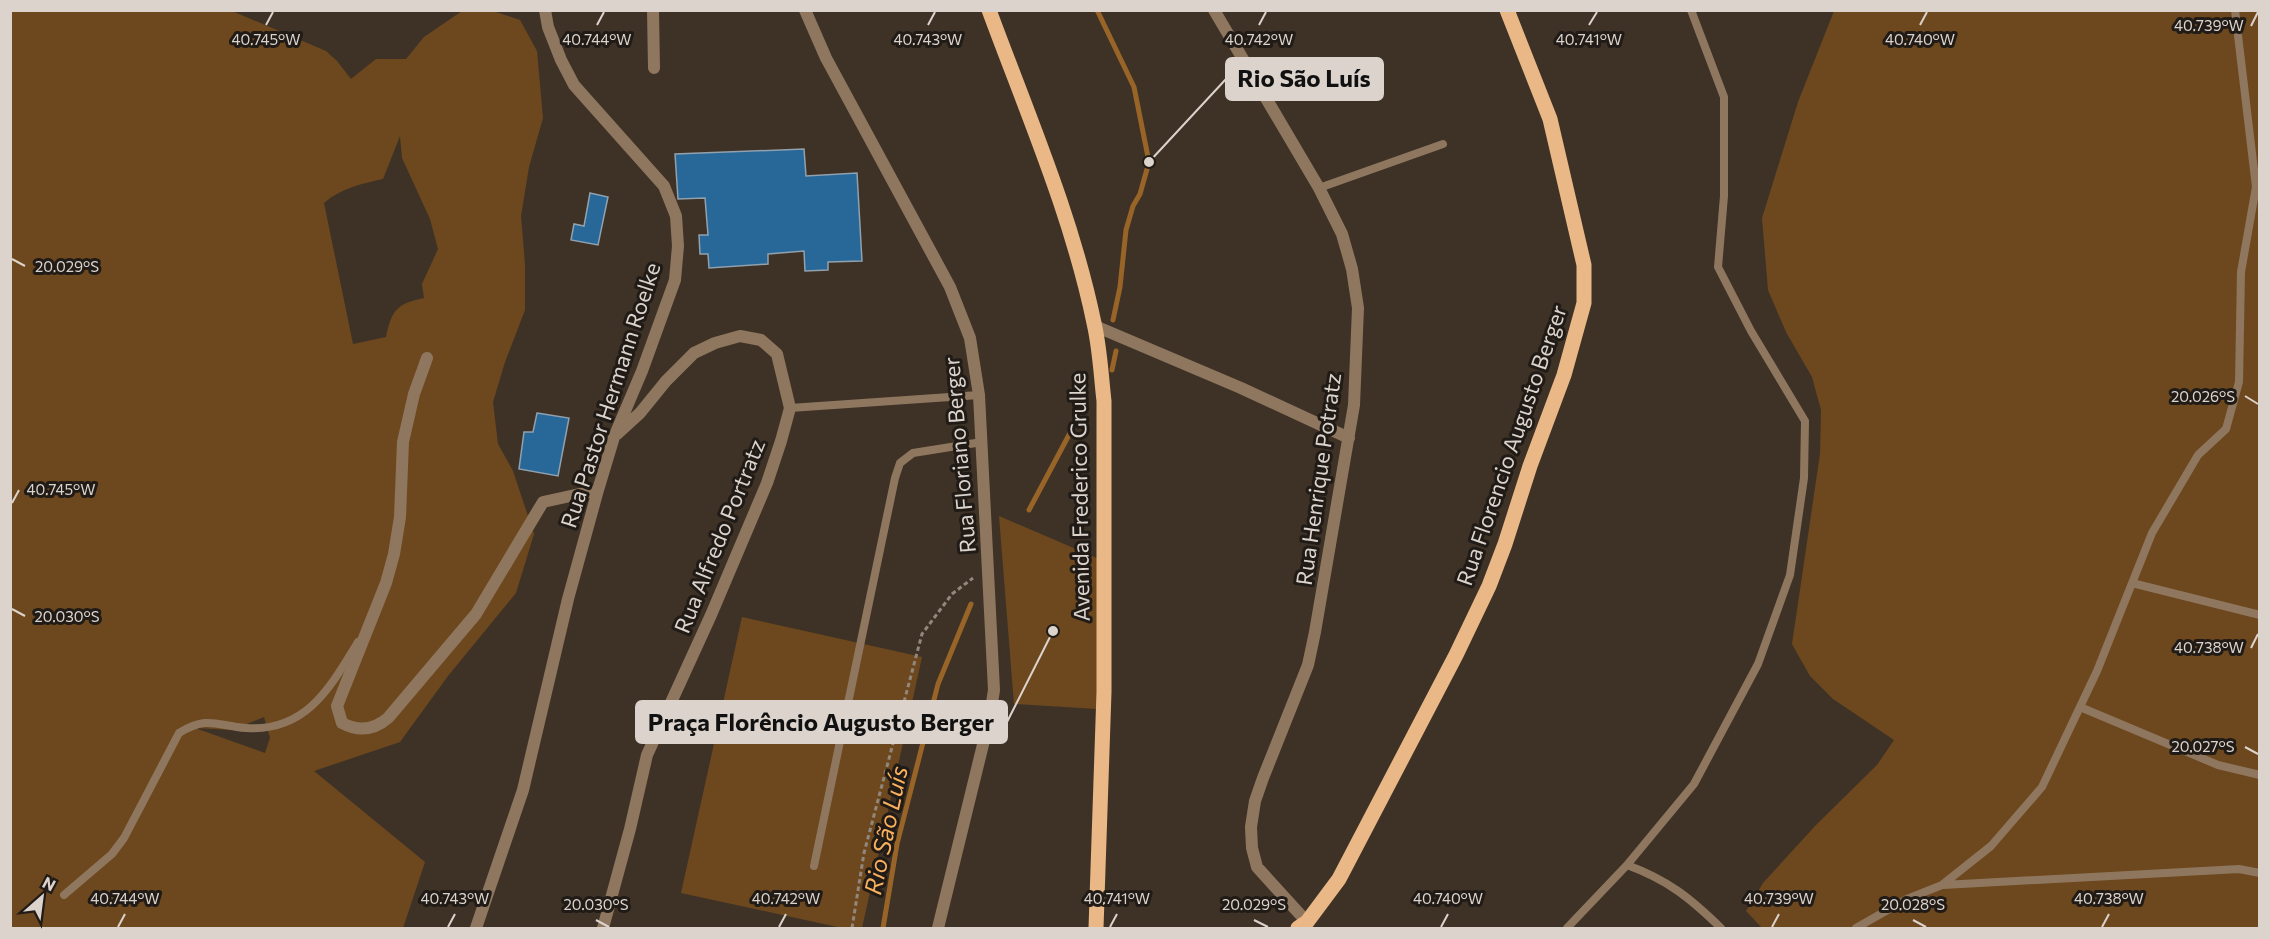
<svg xmlns="http://www.w3.org/2000/svg" width="2270" height="939" font-family="Commissioner,sans-serif">
  <style>
    .green { fill: #6d481e; fill-rule: evenodd }
    .lines { fill: none; stroke-linecap: round; stroke-linejoin: round }
    .stream { stroke: #996427; stroke-width: 5 }
    .building { fill: #276899; stroke: #91a1ae; stroke-width: 1.5 }
    .path { stroke: #91877d; stroke-width: 3; stroke-dasharray: 4.5 3; stroke-linecap: butt }
    .service { stroke: #8f775f; stroke-width: 8 }
    .minor { stroke: #8f775f; stroke-width: 12 }
    .primary { stroke: #e9b886; stroke-width: 15 }
    .ticks { fill: none; stroke: #dbd3cc; stroke-width: 2 }
    .labels { text-anchor: middle; dominant-baseline: central; stroke-width: 6; stroke-linejoin: round; paint-order: stroke }
    .street-label { font-size: 22px; fill: #dbd3cc; stroke: #201b16 }
    .water-label { font-size: 24px; font-style: italic; fill: #fab05d; stroke: #201b16 }
    .ticks-label { font-size: 15px; text-anchor: middle; fill: #dbd3cc; stroke: #201b16; stroke-width: 6; stroke-linejoin: round; paint-order: stroke }
    .leader { fill: none; stroke: #dbd3cc; stroke-width: 2 }
    .callout-dot { fill: #dbd3cc; stroke: #201b16; stroke-width: 2 }
    .callout { fill: #dbd3cc; stroke: #dbd3cc; stroke-width: 2 }
    .callout-label { font-size: 24px; text-anchor: middle; font-weight: bold; fill: #111 }
  </style>
  <rect width="100%" height="100%" fill="#3e3226"/>
  <path class="green" d="M 10,11 L 232,11 L 326,51 L 337,61 L 351,79 L 376,59 L 406,59 L 424,37 L 462,11 L 493,11 L 520,20 L 537,51 L 543,118 L 529,167 L 521,216 L 525,265 L 525,310 L 505,362 L 493,402 L 498,444 L 513,471 L 534,534 L 516,593 L 448,676 L 400,742 L 314,771 L 425,862 L 403,928 L 11,928 ZM 400,136 L 402,158 L 430,219 L 438,249 L 422,284 L 424,298 C 396,304 392,310 386,337 L 353,344 L 324,203 C 341,188 361,184 383,179 ZM 264,717 L 270,738 L 265,753 L 195,728 L 232,730 Z
    M 1834,11 L 2259,11 L 2259,928 L 1762,928 L 1746,911 L 1763,883 L 1816,825 L 1877,765 L 1894,740 L 1833,699 L 1810,676 L 1792,644 L 1820,454 L 1821,410 L 1812,377 L 1786,332 L 1768,290 L 1762,218 L 1798,102 Z
    M 999,516 L 1099,559 L 1097,709 L 1014,704 Z
    M 742,617 L 922,657 L 862,928 L 842,928 L 681,893 Z"/>
  <g class="lines">
    <path class="stream" d="M 1097,10 L 1134,87 L 1149,162 L 1140,194 L 1133,206 L 1126,230 L 1120,287 L 1113,320
      M 1112,370 L 1116,351
      M 1029,510 L 1070,433
      M 883,928 L 897,844 L 938,684 L 971,604"/>
  </g>
  <path class="building" d="M 804,149 L 806,176 L 857,173 L 862,261 L 828,262 L 828,270 L 805,271 L 804,251 L 768,254 L 768,264 L 709,268 L 708,254 L 700,254 L 699,235 L 708,235 L 705,198 L 678,199 L 675,154 Z
    M 590,193 L 608,197 L 598,245 L 571,240 L 574,224 L 584,226 Z
    M 537,413 L 569,418 L 558,476 L 519,469 L 524,432 L 533,432 Z"/>
  <g class="lines">
    <path class="path" d="M 852,928 L 864,853 L 922,634 L 952,594 L 973,578"/>
    <path class="service" d="M 1319,188 L 1443,144
      M 790,408 L 979,395
      M 2132,583 L 2260,615
      M 2080,707 L 2218,765 L 2260,775
      M 1627,865 L 1694,784 L 1758,664 L 1790,575 L 1804,478 L 1805,421 L 1751,331 L 1718,267 L 1724,196 L 1724,97 L 1691,10
      M 814,866 L 895,478 L 900,463 L 913,453 L 982,442
      M 1943,885 L 2239,869 L 2260,873
      M 64,895 L 112,854 L 124,838 L 179,733 C 208,715 217,726 246,728 C 307,732 331,686 358,642
      M 1567,928 L 1627,865 C 1668,880 1690,898 1721,928
      M 1856,928 L 1907,899 L 1942,885 L 1991,846 L 2042,787 L 2097,671 L 2152,533 L 2198,455 L 2226,429 L 2239,382 L 2241,272 L 2256,187 L 2235,10"/>
    <path class="minor" d="M 653,10 L 654,68
      M 805,10 L 826,58 L 950,287 L 970,338 L 979,395 L 994,690 L 990,716 L 938,928
      M 1214,10 L 1319,188 L 1342,234 L 1352,269 L 1358,308 L 1354,405 L 1315,632 L 1308,665 L 1263,778 L 1255,801 L 1251,827 L 1252,848 L 1257,867 L 1307,922
      M 1095,326 L 1241,388 L 1349,438
      M 427,358 L 414,394 L 403,442 L 400,517 L 394,554 L 386,583 L 337,706 L 342,723 C 359,732 374,730 388,718 L 476,614 L 543,502 L 598,490
      M 476,928 L 523,790 L 568,599 L 598,490 L 614,437 L 642,371 L 675,280 L 678,246 L 676,216 L 664,186 L 574,85 L 561,60 L 548,27 L 545,10
      M 603,928 L 630,829 L 647,755 L 711,615 L 767,483 L 781,441 L 790,408 L 777,354 L 761,340 L 740,336 L 715,343 L 694,353 L 666,381 L 640,413 L 617,434"/>
    <path class="primary" d="M 989,10 C 1027,113 1072,216 1094,323 C 1100,349 1101,375 1104,401 L 1104,692 L 1096,928
      M 1298,928 L 1307,922 L 1339,879 L 1456,655 L 1489,586 L 1505,544 L 1530,466 L 1564,375 L 1584,303 L 1584,265 L 1550,119 L 1507,10"/>
  </g>
  <path class="ticks" d="M 266,25 L 273,12M 597,25 L 604,12M 928,25 L 935,12M 1259,25 L 1266,12M 1589,25 L 1597,12M 1920,25 L 1927,12M 2251,26 L 2258,12M 12,259 L 25,266M 2245,396 L 2258,404M 12,503 L 19,490M 12,609 L 25,616M 2251,648 L 2258,634M 2245,747 L 2258,754M 596,920 L 609,927M 1254,920 L 1268,927M 1913,920 L 1926,927M 118,927 L 125,914M 448,927 L 455,914M 779,927 L 786,914M 1110,927 L 1117,914M 1441,927 L 1448,914M 1772,927 L 1779,914M 2102,927 L 2109,914"/>
  <g class="labels">
    <g class="street-label">
      <text transform="translate(610 395) rotate(-72)">Rua Pastor Hermann Roelke</text>
      <text transform="translate(1511 445) rotate(-71)">Rua Florencio Augusto Berger</text>
      <text transform="translate(959 455) rotate(-95)">Rua Floriano Berger</text>
      <text transform="translate(1318 479) rotate(-82)">Rua Henrique Potratz</text>
      <text transform="translate(1079 497) rotate(-91)">Avenida Frederico Grulke</text>
      <text transform="translate(719 536) rotate(-68)">Rua Alfredo Portratz</text>
    </g>
    <g class="water-label">
      <text transform="translate(885 830) rotate(-78)">Rio São Luís</text>
    </g>
  </g>
  <g class="ticks-label">
    <text x="2209" y="31">40.739°W</text>
    <text x="266" y="45">40.745°W</text>
    <text x="597" y="45">40.744°W</text>
    <text x="928" y="45">40.743°W</text>
    <text x="1259" y="45">40.742°W</text>
    <text x="1589" y="45">40.741°W</text>
    <text x="1920" y="45">40.740°W</text>
    <text x="67" y="272">20.029°S</text>
    <text x="2203" y="402">20.026°S</text>
    <text x="61" y="495">40.745°W</text>
    <text x="67" y="622">20.030°S</text>
    <text x="2209" y="653">40.738°W</text>
    <text x="2203" y="752">20.027°S</text>
    <text x="125" y="904">40.744°W</text>
    <text x="455" y="904">40.743°W</text>
    <text x="786" y="904">40.742°W</text>
    <text x="1117" y="904">40.741°W</text>
    <text x="1448" y="904">40.740°W</text>
    <text x="1779" y="904">40.739°W</text>
    <text x="2109" y="904">40.738°W</text>
    <text x="596" y="910">20.030°S</text>
    <text x="1254" y="910">20.029°S</text>
    <text x="1913" y="910">20.028°S</text>
  </g>
  <path class="leader" d="M1149 162L1226 79M1053 631L1007 722"/>
  <g class="callout-dot">
    <circle cx="1149" cy="162" r="6"/>
    <circle cx="1053" cy="631" r="6"/>
  </g>
  <g class="callout">
    <rect x="1226" y="58" width="157" height="42" rx="6"/>
    <rect x="636" y="701" width="371" height="42" rx="6"/>
  </g>
  <g class="callout-label">
    <text x="1304" y="87">Rio São Luís</text>
    <text x="821" y="731">Praça Florêncio Augusto Berger</text>
  </g>
  <rect width="2270" height="939" fill="none" stroke="#dbd3cc" stroke-width="24"/>
  <g transform="translate(42 897) rotate(28)" stroke="#201b16" stroke-width="4.5" paint-order="stroke">
  <path d="M0-4.5L10 22L0 15L-10 22Z" fill="#dbd3cc"/>
  <text y="-9" font-size="16" font-weight="bold" text-anchor="middle" fill="#dbd3cc">N</text>
  </g>
</svg>
